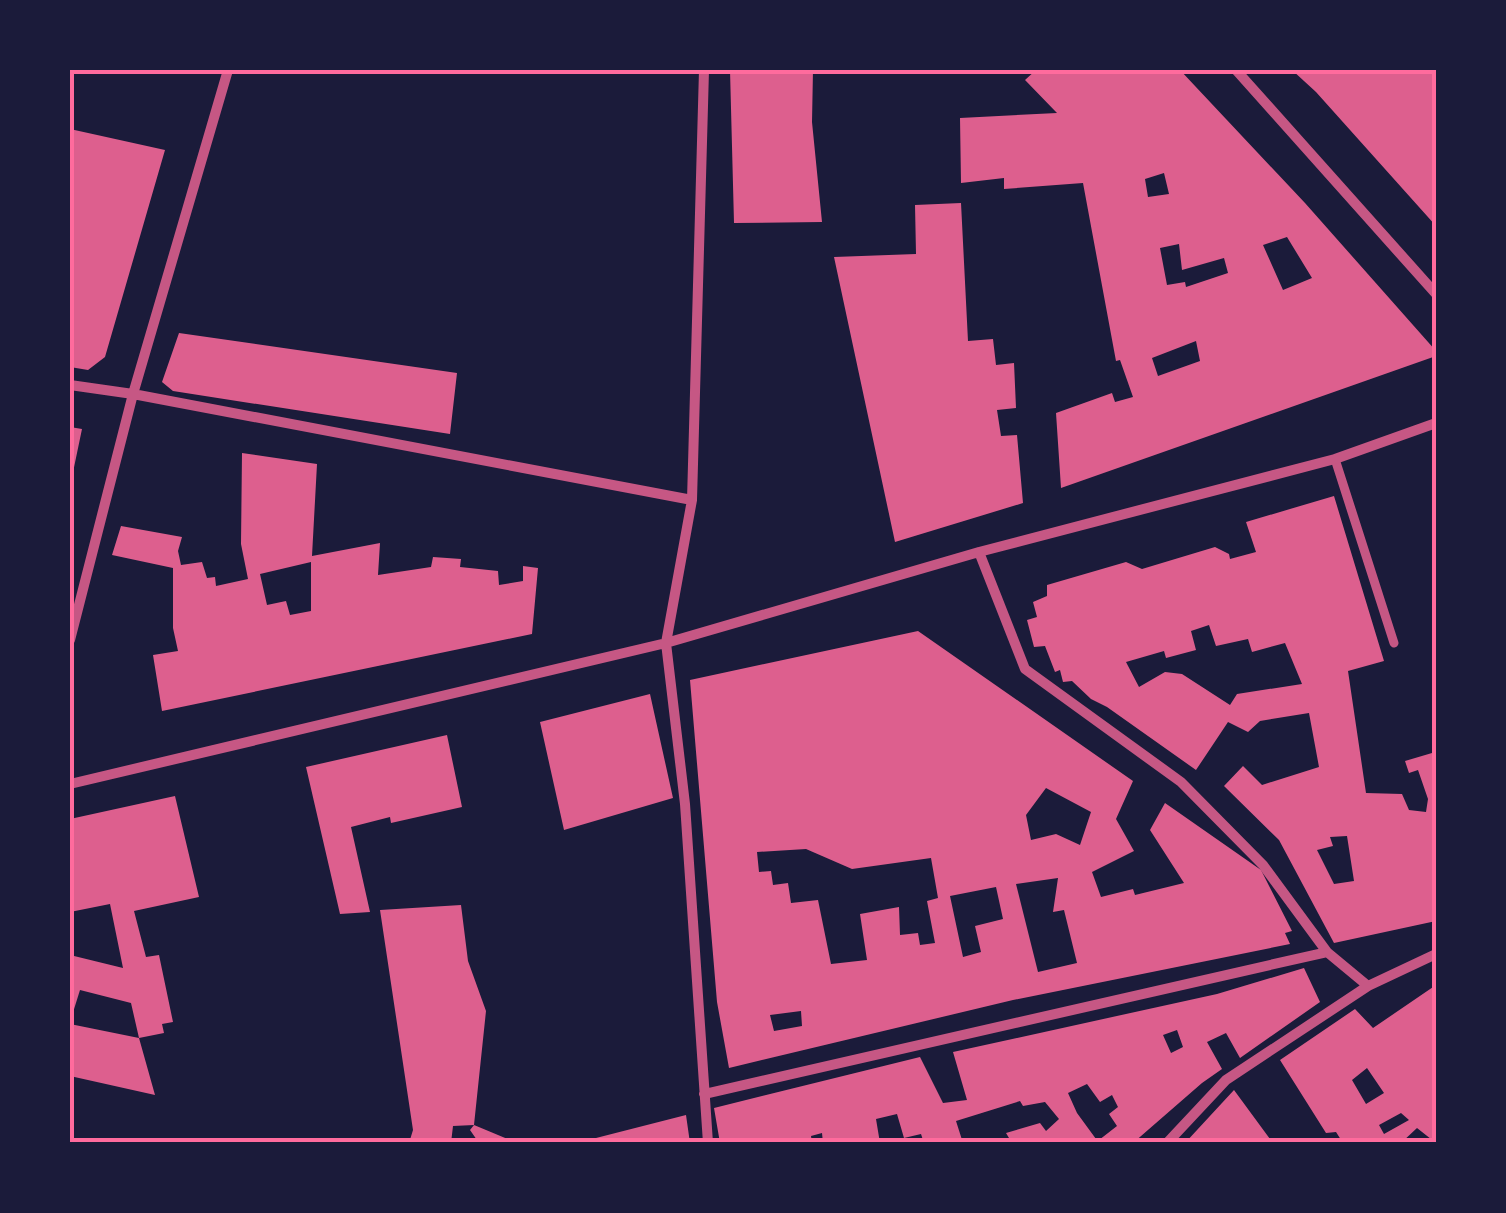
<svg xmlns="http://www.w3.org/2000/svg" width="1506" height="1213" font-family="'Noto Serif',serif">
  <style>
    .building { fill: #dd5f8e; fill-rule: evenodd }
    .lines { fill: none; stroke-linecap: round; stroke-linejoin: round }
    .pedestrian { stroke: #c65784; stroke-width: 9 }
    .minor { stroke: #c65784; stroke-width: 10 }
    .neatline { fill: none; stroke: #ff6b9d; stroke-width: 4 }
  </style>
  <rect width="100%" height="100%" fill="#1b1b3a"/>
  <path class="building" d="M 730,70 L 813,70 L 812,122 L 822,222 L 734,223 Z
    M 1036,70 L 1180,70 L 1305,203 L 1436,351 L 1436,356 L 1061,488 L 1056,413 L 1112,393 L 1115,402 L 1133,397 L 1120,360 L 1116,361 L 1083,183 L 1004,189 L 1004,178 L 961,183 L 960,118 L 1057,113 L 1025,80 ZM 1164,173 L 1169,194 L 1148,197 L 1145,179 ZM 1287,237 L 1312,278 L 1283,290 L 1263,245 ZM 1179,244 L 1182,270 L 1224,258 L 1228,273 L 1186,287 L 1185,282 L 1167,285 L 1160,248 ZM 1196,341 L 1200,361 L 1158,376 L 1152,358 Z
    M 1292,70 L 1436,70 L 1436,226 L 1316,92 Z
    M 70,129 L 165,150 L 105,357 L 88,370 L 70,367 Z
    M 961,203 L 968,341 L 993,339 L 996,365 L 1014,363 L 1016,408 L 997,410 L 1001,436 L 1017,435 L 1023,503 L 895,542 L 834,257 L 916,254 L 915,205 Z
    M 179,333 L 457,373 L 450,434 L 173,391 L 162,382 Z
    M 70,427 L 82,429 L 72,477 L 70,477 Z
    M 242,453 L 317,464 L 312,556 L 380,543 L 378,575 L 431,567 L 433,557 L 461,559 L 460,567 L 498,571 L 499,585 L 523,581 L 523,566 L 538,568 L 532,634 L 162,711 L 153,655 L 178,651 L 173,628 L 173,568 L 112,555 L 121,526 L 182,537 L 178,551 L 181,565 L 202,562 L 207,578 L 215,577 L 216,586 L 248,579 L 241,544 ZM 311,562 L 311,611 L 290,615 L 286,601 L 267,605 L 260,574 Z
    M 1334,496 L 1384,661 L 1348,671 L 1366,793 L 1402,794 L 1409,810 L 1426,812 L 1428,799 L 1418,770 L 1409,773 L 1405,761 L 1432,753 L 1436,762 L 1436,921 L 1334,943 L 1279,840 L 1224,786 L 1243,766 L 1262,785 L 1319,767 L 1309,713 L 1260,721 L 1248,732 L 1228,722 L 1196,770 L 1107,707 L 1091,699 L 1072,681 L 1063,682 L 1060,670 L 1055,672 L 1045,646 L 1034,647 L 1027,620 L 1037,617 L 1033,602 L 1047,596 L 1047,585 L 1126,562 L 1142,569 L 1215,547 L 1229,554 L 1230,559 L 1256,552 L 1246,522 ZM 1209,625 L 1216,646 L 1248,639 L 1252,652 L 1285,643 L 1302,684 L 1237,694 L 1230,705 L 1182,674 L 1165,672 L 1139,687 L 1126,662 L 1164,651 L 1166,658 L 1196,650 L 1191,631 ZM 1347,836 L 1354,881 L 1334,884 L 1317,850 L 1333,846 L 1330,837 Z
    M 918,631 L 1133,781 L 1116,819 L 1134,851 L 1092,872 L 1101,897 L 1133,889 L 1135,895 L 1184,883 L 1150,830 L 1165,803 L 1261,870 L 1292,931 L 1285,933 L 1290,944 L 1013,1000 L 729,1068 L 717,1002 L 690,680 ZM 1046,788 L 1091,812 L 1080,845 L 1056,834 L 1031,840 L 1026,815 ZM 806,849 L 852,869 L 931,858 L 938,898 L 927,901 L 935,943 L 920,945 L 918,933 L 900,935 L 899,907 L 860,914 L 867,960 L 831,964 L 818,900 L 791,903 L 788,883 L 773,885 L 771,871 L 759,872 L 757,852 ZM 1058,878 L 1053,912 L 1064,910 L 1077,963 L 1038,972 L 1016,884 ZM 996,887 L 1003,919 L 975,926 L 981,952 L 963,957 L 950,896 ZM 801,1011 L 802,1026 L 774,1031 L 770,1015 Z
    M 650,694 L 673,798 L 564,830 L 540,722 Z
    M 447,735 L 462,807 L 391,823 L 390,817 L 351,827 L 370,912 L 340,914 L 306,767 Z
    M 175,796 L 199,897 L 134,911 L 146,957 L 159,955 L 173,1022 L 162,1024 L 164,1033 L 139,1038 L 155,1095 L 70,1076 L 70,1024 L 139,1038 L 131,1003 L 80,990 L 70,1022 L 70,955 L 123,968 L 110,904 L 70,912 L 70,819 Z
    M 461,905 L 468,961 L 486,1011 L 474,1125 L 453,1126 L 451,1143 L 409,1143 L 413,1130 L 380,910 Z
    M 1304,968 L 1320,1002 L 1240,1058 L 1226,1033 L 1207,1042 L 1222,1069 L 1202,1083 L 1133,1143 L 1012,1143 L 1006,1133 L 1040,1123 L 1046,1131 L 1059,1119 L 1045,1102 L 1023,1106 L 1020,1101 L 956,1121 L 963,1143 L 924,1143 L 921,1134 L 904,1138 L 897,1114 L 876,1119 L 880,1143 L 823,1143 L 822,1133 L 811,1136 L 812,1143 L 720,1143 L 714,1108 L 920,1057 L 943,1103 L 967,1100 L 953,1052 L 1217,994 ZM 1177,1030 L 1183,1047 L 1171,1053 L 1163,1035 ZM 1087,1084 L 1100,1102 L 1112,1095 L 1118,1107 L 1109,1114 L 1117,1126 L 1099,1140 L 1096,1139 L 1077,1113 L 1068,1093 Z
    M 1436,985 L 1436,1143 L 1417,1128 L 1401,1143 L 1343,1143 L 1336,1132 L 1326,1133 L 1280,1060 L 1355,1009 L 1373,1028 ZM 1367,1068 L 1384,1093 L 1366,1104 L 1352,1080 ZM 1401,1113 L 1409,1120 L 1384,1134 L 1379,1125 Z
    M 1234,1090 L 1273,1143 L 1185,1143 Z
    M 686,1115 L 690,1143 L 565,1143 L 581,1138 L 596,1138 Z
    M 474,1125 L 517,1143 L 479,1143 L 470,1130 Z"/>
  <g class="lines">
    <path class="pedestrian" d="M 1335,459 L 1394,643"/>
    <path class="minor" d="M 704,70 L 692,500 L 666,643 L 685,804 L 708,1143
      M 1236,70 L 1436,294
      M 70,385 L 133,394 L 692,500
      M 979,552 L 1025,669 L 1181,782 L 1263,865 L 1327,952 L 1368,986
      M 70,640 L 133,394 L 228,70
      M 70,784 L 666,643 L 979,552 L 1335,459 L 1436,423
      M 704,1094 L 1327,952
      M 1167,1143 L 1226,1080 L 1368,986 L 1436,954"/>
  </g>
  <rect width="1506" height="1213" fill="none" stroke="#1b1b3a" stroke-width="145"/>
  <rect x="72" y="72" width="1362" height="1068" class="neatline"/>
</svg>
